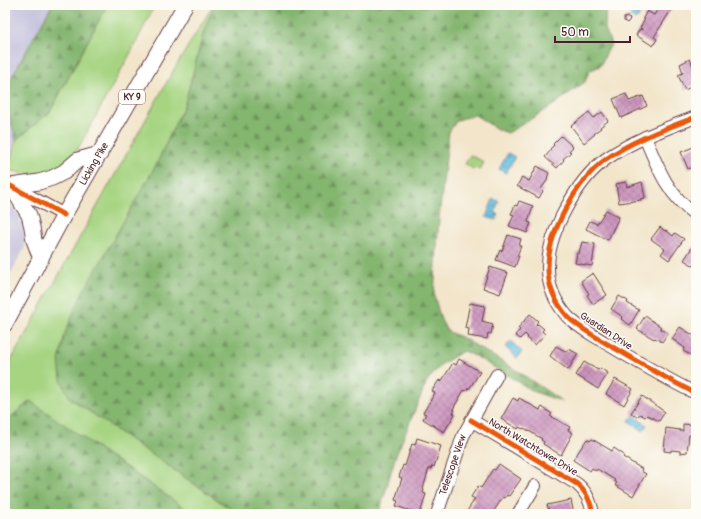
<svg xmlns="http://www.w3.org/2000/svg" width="701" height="519" font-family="Pangolin,sans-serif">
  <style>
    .industrial { fill: #c3c1db }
    .green { fill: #a6d481; stroke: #787a56 }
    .forest { fill: url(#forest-firs); stroke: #676a4d }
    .water { fill: url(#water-waves); stroke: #546e84 }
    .building { fill: url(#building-cross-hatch) }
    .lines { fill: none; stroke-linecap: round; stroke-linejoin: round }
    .minor-casing { stroke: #633d43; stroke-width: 14 }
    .major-casing { stroke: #633d43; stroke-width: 17 }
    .minor { stroke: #fff; stroke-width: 12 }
    .major { stroke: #fff; stroke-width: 15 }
    .cycleway-casing { stroke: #fdfcf7; stroke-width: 8 }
    .cycleway { stroke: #e8590c; stroke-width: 5 }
    .labels { text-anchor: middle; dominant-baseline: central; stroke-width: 3; stroke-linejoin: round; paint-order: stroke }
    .shield { fill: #fdfcf7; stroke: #806168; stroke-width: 1 }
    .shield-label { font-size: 9px; font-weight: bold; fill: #4a1f2b }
    .street-label { font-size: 10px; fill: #4a1f2b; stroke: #fdfcf7 }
  </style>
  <defs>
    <pattern id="forest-firs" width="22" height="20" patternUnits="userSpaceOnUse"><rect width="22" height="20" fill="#84b66f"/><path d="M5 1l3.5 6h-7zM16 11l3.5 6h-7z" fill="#6e935b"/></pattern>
    <pattern id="water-waves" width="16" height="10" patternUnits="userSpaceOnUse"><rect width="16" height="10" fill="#5fbcdd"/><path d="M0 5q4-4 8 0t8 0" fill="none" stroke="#5098b3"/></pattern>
    <pattern id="building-cross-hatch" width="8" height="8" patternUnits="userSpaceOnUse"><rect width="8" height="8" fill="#ca92bc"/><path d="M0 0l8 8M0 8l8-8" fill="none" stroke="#a67799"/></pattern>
  </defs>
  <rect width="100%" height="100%" fill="#fdfcf7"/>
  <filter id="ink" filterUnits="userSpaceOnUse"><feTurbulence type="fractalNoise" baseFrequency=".025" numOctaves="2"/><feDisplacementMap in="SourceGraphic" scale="8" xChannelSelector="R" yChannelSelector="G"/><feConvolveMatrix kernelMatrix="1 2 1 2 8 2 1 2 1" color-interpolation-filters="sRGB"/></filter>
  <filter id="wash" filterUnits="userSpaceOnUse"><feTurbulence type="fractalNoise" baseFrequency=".012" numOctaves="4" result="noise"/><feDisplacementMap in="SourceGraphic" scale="16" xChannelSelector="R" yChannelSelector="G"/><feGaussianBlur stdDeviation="0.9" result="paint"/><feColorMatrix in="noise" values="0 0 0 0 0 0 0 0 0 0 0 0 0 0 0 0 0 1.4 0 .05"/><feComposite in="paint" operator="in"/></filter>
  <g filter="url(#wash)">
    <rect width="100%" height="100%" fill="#f2e5ca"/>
    <path class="industrial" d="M 5,5 L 52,5 L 6,87 L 7,106 L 16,140 L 8,170 L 5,175 Z
      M 5,198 L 8,200 L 18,214 L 24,231 L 25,247 L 5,284 Z"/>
    <path class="green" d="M 107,5 L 155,5 L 130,54 L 75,154 L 56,172 L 34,176 L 8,170 L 16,140 L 50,112 Z
      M 213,5 L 214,5 L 204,31 L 185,103 L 157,163 L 70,398 L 238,514 L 193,514 L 30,401 L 5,422 L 5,371 L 173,71 Z
      M 470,155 L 484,162 L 480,170 L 476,168 L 472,169 L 470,166 L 465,164 Z"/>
    <path class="forest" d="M 52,5 L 107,5 L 50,112 L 16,140 L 7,106 L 6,87 Z
      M 214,5 L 606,5 L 605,29 L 611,44 L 600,66 L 589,71 L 585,82 L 552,106 L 508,133 L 497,129 L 475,115 L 457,120 L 449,132 L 439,217 L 434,295 L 441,320 L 447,331 L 463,338 L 516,370 L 563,402 L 535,392 L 477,357 L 463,351 L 442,364 L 427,381 L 395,458 L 379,514 L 238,514 L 70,398 L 61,380 L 59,360 L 65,333 L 82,294 L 157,163 L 185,103 L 204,31 Z
      M 30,401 L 193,514 L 5,514 L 5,422 Z"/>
    <path class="water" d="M 636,5 L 645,5 L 637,19 L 634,19 L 630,16 Z
      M 508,153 L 515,157 L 506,173 L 499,169 Z
      M 493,199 L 499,201 L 495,212 L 498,214 L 496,220 L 486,217 Z
      M 511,341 L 522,352 L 517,358 L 505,347 Z
      M 634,416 L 647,425 L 643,431 L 630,422 L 629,420 Z"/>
    <g id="blocks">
      <path class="building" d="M 660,5 L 662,5 L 671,10 L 654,37 L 657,39 L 653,46 L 636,35 L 640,29 L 642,30 L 642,29 L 640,28 L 645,19 L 643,18 L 647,11 L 654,15 Z
        M 627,17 L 630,18 L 629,21 L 627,23 L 624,21 L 624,18 Z
        M 690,59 L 694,69 L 696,68 L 696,84 L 685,90 L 678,75 L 683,73 L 680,64 Z
        M 626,94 L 629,101 L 643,96 L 647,106 L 621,118 L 613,99 Z
        M 589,112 L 594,118 L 602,112 L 608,121 L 600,127 L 601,128 L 594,133 L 595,134 L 584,143 L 571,126 Z
        M 561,136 L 573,147 L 569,151 L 571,152 L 563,159 L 564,160 L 557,168 L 545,157 L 551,150 L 550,149 L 554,145 L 553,144 Z
        M 696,146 L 696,165 L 688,169 L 681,152 Z
        M 537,166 L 549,173 L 547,178 L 548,179 L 541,189 L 543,191 L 539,198 L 517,186 L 522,177 L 529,181 Z
        M 626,182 L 627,187 L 642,182 L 645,198 L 640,199 L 641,200 L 619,203 L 616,184 Z
        M 519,201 L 533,206 L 528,222 L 531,223 L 527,233 L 509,226 L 514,215 L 511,214 L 515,205 L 517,206 Z
        M 606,210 L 619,217 L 608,240 L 586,229 L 590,221 L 597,224 Z
        M 660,227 L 665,231 L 666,230 L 673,236 L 675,233 L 684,239 L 669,260 L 661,254 L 665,249 L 651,239 Z
        M 508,235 L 521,239 L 519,246 L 521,246 L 517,256 L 519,256 L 515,267 L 496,260 L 500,250 L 502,251 Z
        M 582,242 L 595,244 L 592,266 L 575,263 L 577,253 L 579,253 Z
        M 693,246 L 696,248 L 696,265 L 695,264 L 694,266 L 684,260 Z
        M 490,267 L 508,273 L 500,294 L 483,288 Z
        M 593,273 L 607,295 L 593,304 L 587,295 L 589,294 L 581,281 Z
        M 619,296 L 628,301 L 627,303 L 639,310 L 630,325 L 621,319 L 623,317 L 611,309 Z
        M 470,303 L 485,306 L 482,321 L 493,324 L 491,334 L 488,333 L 487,339 L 468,336 L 469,329 L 465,328 Z
        M 530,314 L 538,321 L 536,324 L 537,325 L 538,324 L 544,329 L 542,331 L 545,334 L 535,345 L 527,338 L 528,337 L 525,334 L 520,339 L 515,335 L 520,330 L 518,328 Z
        M 645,316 L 661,327 L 660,328 L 668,333 L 662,342 L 655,338 L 654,339 L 637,329 Z
        M 680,327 L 696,337 L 696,347 L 691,355 L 683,351 L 685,348 L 672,339 Z
        M 556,346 L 567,352 L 569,349 L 578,354 L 568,370 L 550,356 Z
        M 459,359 L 480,372 L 469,389 L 468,388 L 466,391 L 464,390 L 453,409 L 455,410 L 453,413 L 455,414 L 444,432 L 423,419 L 426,414 L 423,413 L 435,393 L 432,391 L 439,380 L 441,382 L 453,363 L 456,365 Z
        M 584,362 L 598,370 L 600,368 L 608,373 L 598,389 L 576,375 Z
        M 615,379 L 633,389 L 624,405 L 606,394 Z
        M 642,396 L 665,412 L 659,421 L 647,415 L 645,417 L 640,414 L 637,417 L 631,413 Z
        M 513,398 L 518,401 L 519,398 L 540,410 L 542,407 L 552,414 L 550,416 L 570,427 L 568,430 L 573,433 L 561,455 L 543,444 L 544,442 L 541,440 L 542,439 L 524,428 L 523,429 L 519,427 L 518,429 L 501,419 Z
        M 683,424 L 693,425 L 693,435 L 689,435 L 687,452 L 680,453 L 680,451 L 671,450 L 671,452 L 664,451 L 666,428 L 680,430 L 680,431 L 683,431 Z
        M 417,438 L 441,446 L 434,467 L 432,466 L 431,469 L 429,468 L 423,489 L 424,490 L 423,493 L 426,494 L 420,514 L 396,506 L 398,501 L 395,500 L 402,478 L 399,477 L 403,465 L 405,466 L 412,444 L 415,445 Z
        M 587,439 L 590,441 L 592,439 L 612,451 L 614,448 L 624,455 L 623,457 L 642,469 L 641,471 L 646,474 L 633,496 L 615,485 L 617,483 L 614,481 L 615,480 L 597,469 L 596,471 L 592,468 L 590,471 L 573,460 Z
        M 499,464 L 521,479 L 509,496 L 507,495 L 505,498 L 503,497 L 492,514 L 465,514 L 475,499 L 471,497 L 478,486 L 481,488 L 493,469 L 495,470 Z
        M 571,500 L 574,514 L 546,514 L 546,512 L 549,511 L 547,505 Z"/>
    </g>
  </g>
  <g filter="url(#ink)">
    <use href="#blocks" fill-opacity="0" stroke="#633d43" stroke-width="1"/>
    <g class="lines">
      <defs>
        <path id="minor" d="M 645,137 C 657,166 668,196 696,215
          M 11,186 L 64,215
          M 691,391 C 661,376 633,359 604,342 C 592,334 577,327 567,316 C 556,303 548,286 548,269 C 547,234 577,180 606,159 C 633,140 665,129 696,117
          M 471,420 L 577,484 C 587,492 591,502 593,514
          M 437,514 L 463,436 L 497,375
          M 518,514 L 535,486"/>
        <path id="major" d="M 41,259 L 34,240 L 32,227 L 29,215 L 11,186 L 39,182 L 52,178 L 64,172 L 78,160 L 100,154
          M 5,324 L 64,215 L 185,5"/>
      </defs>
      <use href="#minor" class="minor-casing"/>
      <use href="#major" class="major-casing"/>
      <use href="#minor" class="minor"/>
      <use href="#major" class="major"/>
      <defs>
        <path id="cycleway" d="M 5,183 L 64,215
          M 691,391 C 661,376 633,359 604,342 C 592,334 577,327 567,316 C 556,303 548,286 548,269 C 547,234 577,180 606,159 C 633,140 665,129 696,117
          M 471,420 L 577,484 C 587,492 591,502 593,514"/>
      </defs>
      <use href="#cycleway" class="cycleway-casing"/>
      <use href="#cycleway" class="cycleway"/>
    </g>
  </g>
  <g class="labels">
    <rect class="shield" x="119" y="90" width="26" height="14" rx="3"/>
    <g class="shield-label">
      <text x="132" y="97">KY 9</text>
    </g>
    <g class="street-label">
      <text transform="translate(94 164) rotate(-60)">Licking Pike</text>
      <text transform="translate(606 331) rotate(33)">Guardian Drive</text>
      <text transform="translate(533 447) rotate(31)">North Watchtower Drive</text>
      <text transform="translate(453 465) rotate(-71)">Telescope View</text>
    </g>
  </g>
  <rect width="701" height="519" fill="none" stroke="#fdfcf7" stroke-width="20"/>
  <path d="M555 36v6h75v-6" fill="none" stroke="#4a1f2b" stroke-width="2"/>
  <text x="561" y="36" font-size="12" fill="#4a1f2b" stroke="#fdfcf7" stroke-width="3" paint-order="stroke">50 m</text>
</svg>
